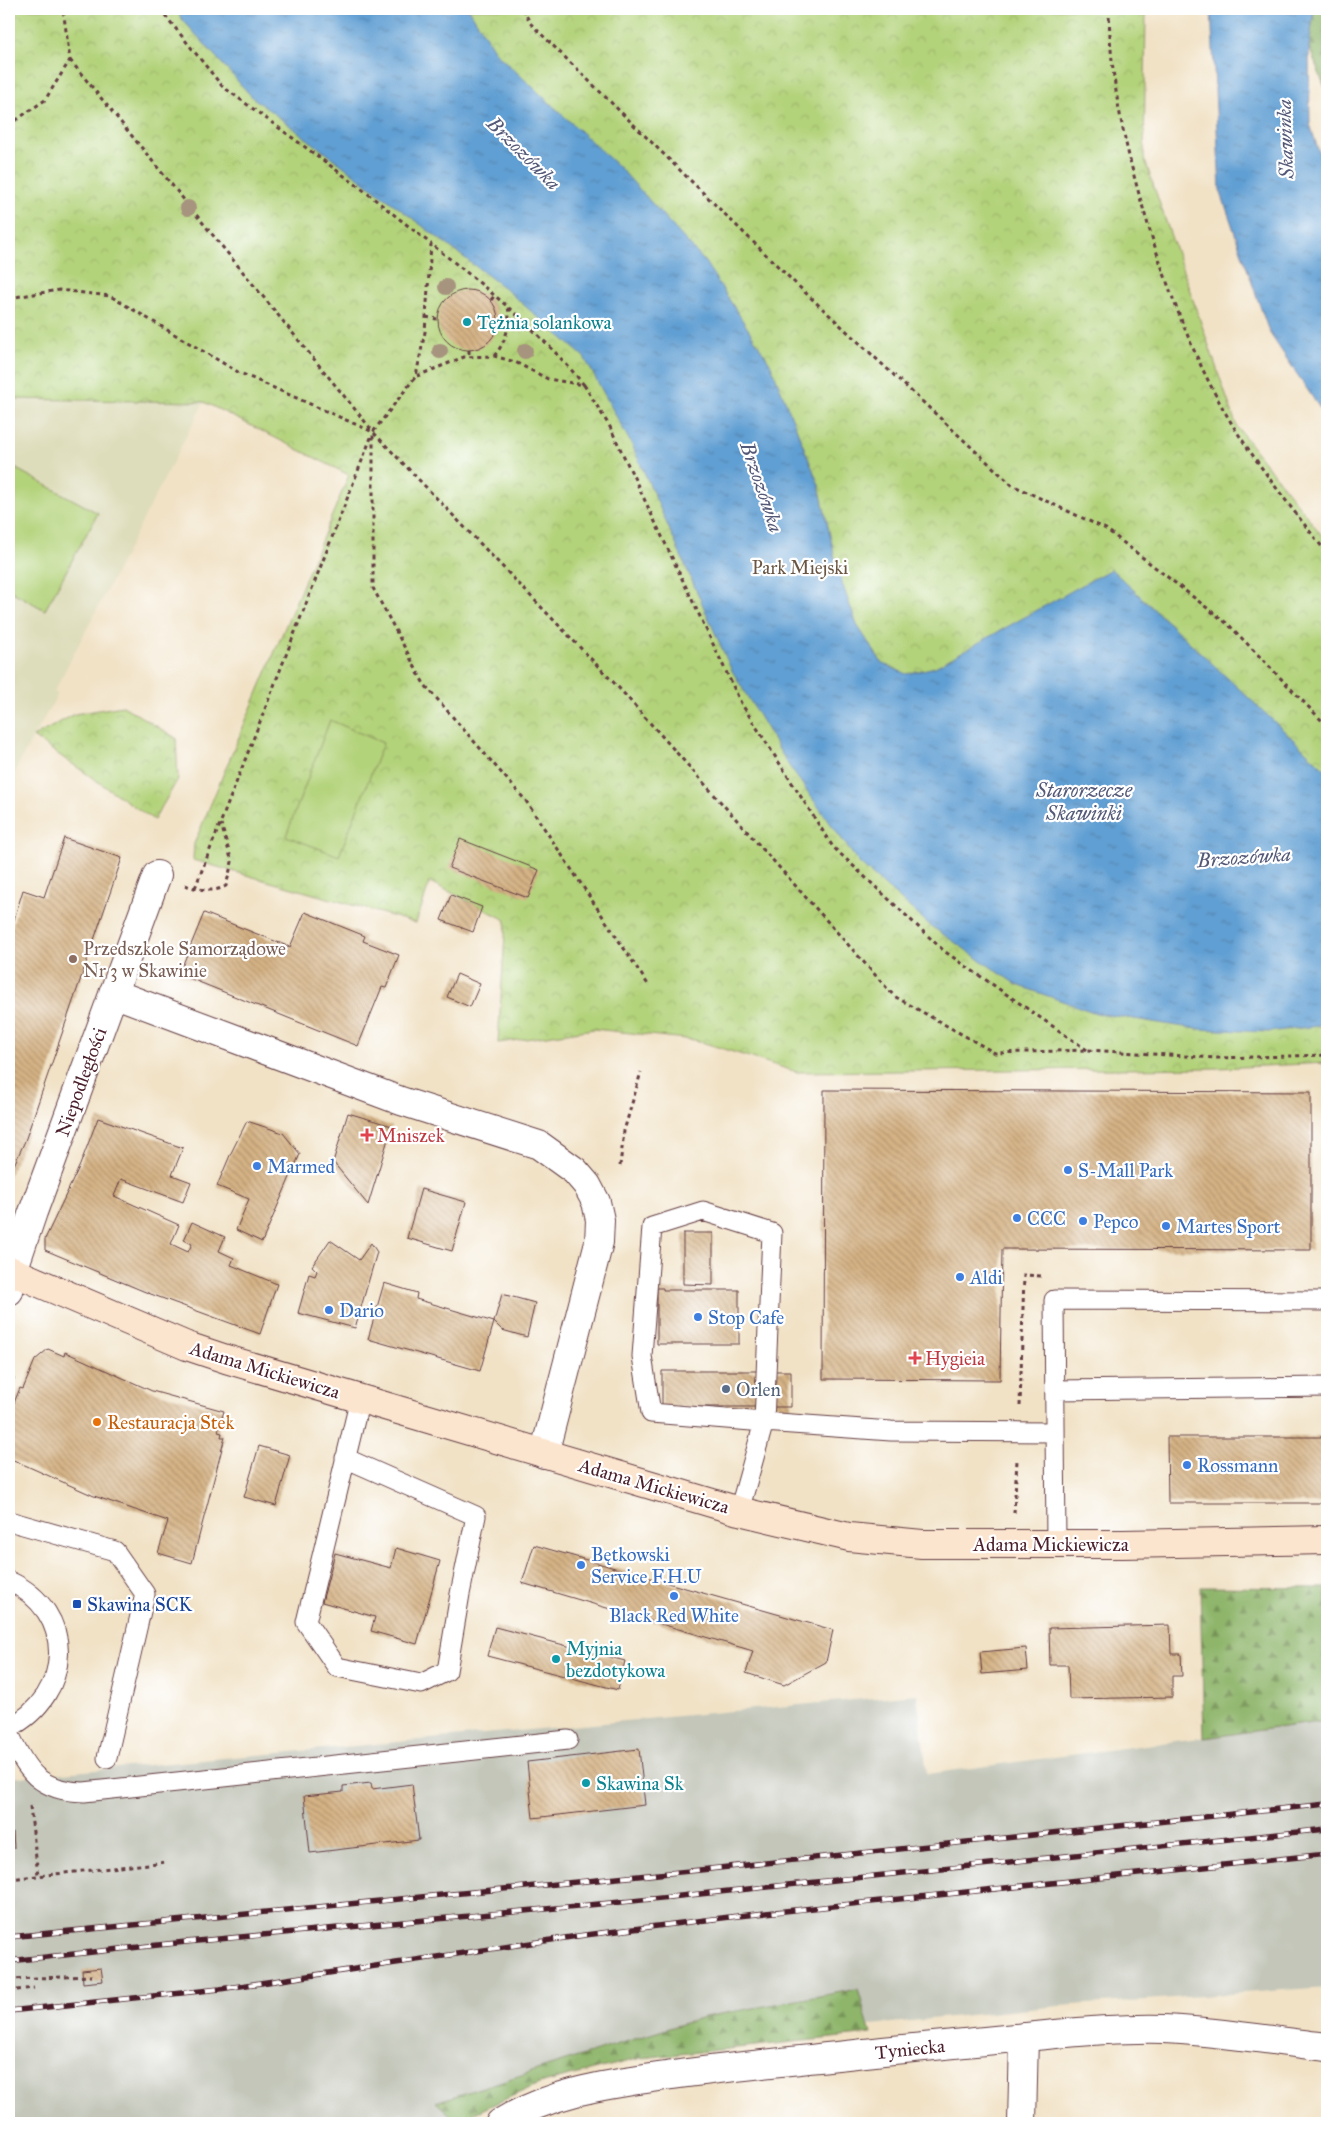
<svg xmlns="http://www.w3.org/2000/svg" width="1336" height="2132" font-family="'IM FELL Great Primer',serif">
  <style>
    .built { fill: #deddbb }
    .railway { fill: #c3c6b9 }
    .forest { fill: url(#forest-firs); stroke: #6c6a4a }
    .park { fill: url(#park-crowns); stroke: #7e7952 }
    .pitch { fill: #b3d37a; stroke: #7e7952 }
    .water { fill: url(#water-ripples); stroke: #565f7f }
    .building { fill: url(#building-back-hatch) }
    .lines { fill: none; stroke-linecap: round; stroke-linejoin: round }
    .service-casing { stroke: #633c42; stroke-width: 21 }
    .minor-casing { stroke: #633c42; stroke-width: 30 }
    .tertiary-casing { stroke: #633c42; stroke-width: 30 }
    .secondary-casing { stroke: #633c42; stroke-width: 30 }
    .path { stroke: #633c42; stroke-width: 3; stroke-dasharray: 4 4; stroke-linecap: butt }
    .service { stroke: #fff; stroke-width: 19 }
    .minor { stroke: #fff; stroke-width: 28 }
    .tertiary { stroke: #fff; stroke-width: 28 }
    .secondary { stroke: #fce5cf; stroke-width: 28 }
    .rail-casing { stroke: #4a1f2b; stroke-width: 5.5 }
    .rail { stroke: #fff; stroke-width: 4; stroke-dasharray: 11; stroke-linecap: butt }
    .tree { fill: #a7947e }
    .culture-dot { fill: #0f9aa8; stroke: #fff; stroke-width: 2 }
    .education-dot { fill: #8d6e63; stroke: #fff; stroke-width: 2 }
    .health-dot { fill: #e0444e; stroke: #fff; stroke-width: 2 }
    .shop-dot { fill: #3f7fe0; stroke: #fff; stroke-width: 2 }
    .service-dot { fill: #5c6f8a; stroke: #fff; stroke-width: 2 }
    .food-dot { fill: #e8710a; stroke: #fff; stroke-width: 2 }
    .transit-dot { fill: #1a4fb4; stroke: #fff; stroke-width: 2 }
    .labels { text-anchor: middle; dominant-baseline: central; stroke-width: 4.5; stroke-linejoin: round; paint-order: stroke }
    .culture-label { font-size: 19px; fill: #0d838f; stroke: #fff; text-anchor: start }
    .park-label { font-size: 19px; fill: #6a5543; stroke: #fff }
    .education-label { font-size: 19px; fill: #785e54; stroke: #fff; text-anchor: start }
    .street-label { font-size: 19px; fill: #4a1f2b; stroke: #fff }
    .health-label { font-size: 19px; fill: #be3a42; stroke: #fff; text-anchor: start }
    .shop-label { font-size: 19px; fill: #366cbe; stroke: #fff; text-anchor: start }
    .service-label { font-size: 19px; fill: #4e5e75; stroke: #fff; text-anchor: start }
    .food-label { font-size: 19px; fill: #c56008; stroke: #fff; text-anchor: start }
    .transit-label { font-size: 19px; fill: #164399; stroke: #fff; text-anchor: start }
    .water-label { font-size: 20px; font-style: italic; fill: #545977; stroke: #fff }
  </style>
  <defs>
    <pattern id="forest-firs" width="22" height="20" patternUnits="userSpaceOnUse" patternTransform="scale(1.25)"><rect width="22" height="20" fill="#8eb56a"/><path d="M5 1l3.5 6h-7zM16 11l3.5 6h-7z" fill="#769357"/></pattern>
    <pattern id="park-crowns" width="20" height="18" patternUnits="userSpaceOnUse" patternTransform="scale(1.25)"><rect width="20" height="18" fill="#b3d37a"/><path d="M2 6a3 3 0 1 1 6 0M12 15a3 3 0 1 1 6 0" fill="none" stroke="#9bb56a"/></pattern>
    <pattern id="water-ripples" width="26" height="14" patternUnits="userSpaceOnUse" patternTransform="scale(1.25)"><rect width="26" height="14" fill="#619fd3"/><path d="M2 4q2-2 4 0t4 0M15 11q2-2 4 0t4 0" fill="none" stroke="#5281ab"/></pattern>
    <pattern id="building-back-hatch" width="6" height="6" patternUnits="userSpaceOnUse" patternTransform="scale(1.25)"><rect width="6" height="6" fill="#d5b385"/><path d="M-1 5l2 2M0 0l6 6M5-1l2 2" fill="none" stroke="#af916d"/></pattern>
  </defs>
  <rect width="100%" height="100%" fill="#fff"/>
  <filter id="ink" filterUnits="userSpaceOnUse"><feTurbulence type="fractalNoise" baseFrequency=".02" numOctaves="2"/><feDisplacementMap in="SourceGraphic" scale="10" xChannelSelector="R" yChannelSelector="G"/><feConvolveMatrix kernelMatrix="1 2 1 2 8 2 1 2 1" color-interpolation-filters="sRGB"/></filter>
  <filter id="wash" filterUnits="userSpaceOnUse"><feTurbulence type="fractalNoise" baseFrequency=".0096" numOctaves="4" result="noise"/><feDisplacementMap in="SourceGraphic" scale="20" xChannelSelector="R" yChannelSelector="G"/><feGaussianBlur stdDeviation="1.12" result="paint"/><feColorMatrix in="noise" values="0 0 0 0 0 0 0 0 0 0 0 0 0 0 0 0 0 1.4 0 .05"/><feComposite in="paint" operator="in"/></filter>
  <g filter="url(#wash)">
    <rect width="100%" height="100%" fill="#f1e2c6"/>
    <path class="built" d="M 9,399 L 204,402 L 54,692 L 58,694 L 33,737 L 9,783 Z"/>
    <path class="railway" d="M 917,1694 L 927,1774 L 1327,1721 L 1327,1987 L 1060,2006 L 605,2052 L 459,2105 L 443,2123 L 9,2123 L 9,1778 Z"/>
    <path class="forest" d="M 1314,9 L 1327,9 L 1327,93 L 1309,47 Z
      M 1200,1587 L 1327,1588 L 1327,1721 L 1204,1738 Z
      M 858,1989 L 871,2034 L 641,2058 L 539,2084 L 457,2121 L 436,2102 L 704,2017 Z"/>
    <path class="park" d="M 9,9 L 1146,9 L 1144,158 L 1237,427 L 1327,542 L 1327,1063 L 1219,1068 L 797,1072 L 695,1040 L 594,1029 L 498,1043 L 506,920 L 430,882 L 416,923 L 193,860 L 194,844 L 349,475 L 204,402 L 9,399 Z
      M 123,706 L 176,738 L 178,779 L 154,820 L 33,737 L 75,714 Z"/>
    <path class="pitch" d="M 9,465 L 98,513 L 45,610 L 9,590 Z
      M 330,720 L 383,743 L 339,856 L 286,836 Z"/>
    <path class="water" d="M 176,9 L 469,9 L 496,53 L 622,170 L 705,262 L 770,363 L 819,485 L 838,572 L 857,625 L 882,663 L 906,674 L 935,667 L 1111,569 L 1327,771 L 1327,1025 L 1268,1032 L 1197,1029 L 1096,1013 L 1017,985 L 931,926 L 859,863 L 789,766 L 731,669 L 633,447 L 584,357 L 503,287 L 252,97 L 181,18 Z
      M 1211,9 L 1314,9 L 1309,47 L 1310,124 L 1327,178 L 1327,419 L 1269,332 L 1220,190 Z"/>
    <g id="blocks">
      <path class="building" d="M438 320a30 30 0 1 1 60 0a30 30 0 1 1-60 0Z
        M 64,838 L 122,858 L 55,1054 L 25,1141 L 9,1176 L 9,936 L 23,890 L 44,897 Z
        M 460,839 L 539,870 L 528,898 L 449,868 Z
        M 451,895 L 482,907 L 473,932 L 441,920 Z
        M 305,912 L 365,936 L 363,941 L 399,955 L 386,988 L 382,987 L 358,1046 L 179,974 L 204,913 L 290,947 Z
        M 457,974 L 480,984 L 470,1007 L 447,997 Z
        M 824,1090 L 1311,1092 L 1311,1250 L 1002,1249 L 1000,1380 L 823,1379 Z
        M 348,1113 L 392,1126 L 368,1205 L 333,1162 Z
        M 98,1118 L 183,1148 L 172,1175 L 191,1182 L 183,1202 L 121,1179 L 114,1196 L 179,1225 L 171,1244 L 188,1252 L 192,1244 L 184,1240 L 192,1222 L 225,1237 L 219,1251 L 234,1258 L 231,1265 L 277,1284 L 260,1334 L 148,1293 L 45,1250 L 45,1239 L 80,1165 Z
        M 247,1121 L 283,1133 L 300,1154 L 262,1242 L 236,1230 L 249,1199 L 217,1186 L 231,1153 Z
        M 421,1189 L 466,1202 L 452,1251 L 407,1238 Z
        M 683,1233 L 713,1233 L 713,1285 L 683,1284 Z
        M 330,1240 L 359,1260 L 371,1243 L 377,1252 L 355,1328 L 298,1313 L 309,1274 L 315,1276 L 317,1271 L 312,1266 Z
        M 384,1283 L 417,1293 L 416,1299 L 494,1322 L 480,1371 L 368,1339 Z
        M 657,1288 L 663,1288 L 663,1290 L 739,1290 L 739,1344 L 657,1344 Z
        M 502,1294 L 535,1303 L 527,1337 L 502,1330 L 494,1322 Z
        M 48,1349 L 64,1356 L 65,1352 L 152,1391 L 224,1411 L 218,1432 L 222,1433 L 221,1437 L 225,1437 L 192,1563 L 158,1553 L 168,1521 L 94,1496 L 9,1458 L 9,1415 L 20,1388 L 23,1389 L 35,1360 Z
        M 662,1371 L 791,1371 L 791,1407 L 662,1407 Z
        M 1167,1437 L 1327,1437 L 1327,1503 L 1168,1503 Z
        M 259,1446 L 290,1455 L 276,1506 L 244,1497 Z
        M 534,1545 L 833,1630 L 826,1662 L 784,1685 L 746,1673 L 753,1651 L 522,1583 Z
        M 396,1548 L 440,1561 L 417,1644 L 371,1631 L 375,1617 L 322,1602 L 335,1553 L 391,1568 Z
        M 1170,1625 L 1171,1654 L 1181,1654 L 1182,1676 L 1172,1676 L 1172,1697 L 1069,1699 L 1068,1665 L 1050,1665 L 1049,1628 Z
        M 495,1627 L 625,1661 L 618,1690 L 487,1656 Z
        M 1026,1648 L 1028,1670 L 982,1674 L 980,1652 Z
        M 639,1749 L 645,1805 L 533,1818 L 527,1762 Z
        M 371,1783 L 372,1789 L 412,1784 L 419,1840 L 310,1853 L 304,1796 L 343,1792 L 343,1786 Z
        M 9,1832 L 13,1832 L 14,1848 L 9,1849 Z
        M 101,1968 L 103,1981 L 83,1983 L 82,1970 Z"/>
    </g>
  </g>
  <g filter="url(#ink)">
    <use href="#blocks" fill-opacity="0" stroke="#633c42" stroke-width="1"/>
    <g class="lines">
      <defs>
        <path id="service" d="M 703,1211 L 772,1233 L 764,1422 L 651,1413 L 642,1356 L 652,1227 Z
          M 1055,1390 L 1327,1387
          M 345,1458 L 476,1516 L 460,1594 L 447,1671 L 421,1684 L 337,1667 L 306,1622 L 360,1399
          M 739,1511 L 764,1422 L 891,1431 L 1054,1432
          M 9,1521 L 115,1551 L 145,1594 L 107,1758
          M 1056,1544 L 1054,1300 L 1327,1301
          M 9,1581 C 77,1612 73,1695 9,1728
          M 9,1733 C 26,1771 39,1791 84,1792 L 568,1740"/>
        <path id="minor" d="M 113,993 L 401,1101 L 539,1145 L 575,1171 L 587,1185 L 596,1202 L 600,1220 L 599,1242 L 544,1454
          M 13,1271 L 33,1212 L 157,875
          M 1022,2123 L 1024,2037"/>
        <path id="tertiary" d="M 9,1291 L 13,1271
          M 500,2123 C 555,2090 611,2084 673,2075 C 743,2065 813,2059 883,2051 C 937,2046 992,2040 1046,2035 C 1085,2031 1125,2028 1164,2029 C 1218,2031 1273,2041 1327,2047"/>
        <path id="secondary" d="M 9,1270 L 187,1346 L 226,1359 L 739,1511 L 849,1537 L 922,1544 L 1123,1544 L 1327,1540"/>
      </defs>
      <use href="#service" class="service-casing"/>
      <use href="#minor" class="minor-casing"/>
      <use href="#tertiary" class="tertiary-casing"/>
      <use href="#secondary" class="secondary-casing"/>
      <path class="path" d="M 160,9 L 222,86 L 358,186 L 431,244 L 425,332 L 416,376 L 373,432 L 373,588 L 424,684 L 526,801 L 649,986
        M 523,9 L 530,23 L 795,283 L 1012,485 L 1106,529 L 1229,625 L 1327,726
        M 1109,9 C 1110,93 1131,173 1157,253 C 1177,313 1201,374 1235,429 C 1263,472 1295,513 1327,553
        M 70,60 L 371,429
        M 9,125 L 45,100 L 70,60 L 63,9
        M 9,298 L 59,290 L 110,296 L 238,372 L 373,432 L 618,687 L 894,996 L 995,1053 L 1087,1050 L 1218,1058 L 1327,1055
        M 491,300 L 495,295
        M 426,317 L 437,319
        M 469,350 L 469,356
        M 494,356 C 506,342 511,324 508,306
        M 417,376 L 464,357 L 494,356 L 515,362 L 548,379 L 584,385 C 539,330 487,288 431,244
        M 584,385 L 610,427 L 741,703 L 833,847 L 944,951 L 1087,1050
        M 185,885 C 199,890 213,893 226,886 L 232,862 L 221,824
        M 195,888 L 372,435
        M 1325,1055 L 1327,1115
        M 620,1166 L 624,1131 L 641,1072
        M 9,1372 L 14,1375 L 9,1392
        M 1020,1406 L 1024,1275 L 1042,1276
        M 1014,1513 L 1017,1460
        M 30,1806 L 38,1875
        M 9,1879 L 167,1862
        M 9,1979 L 92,1976
        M 9,1991 L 34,1988"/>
      <use href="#service" class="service"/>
      <use href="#minor" class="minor"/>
      <use href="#tertiary" class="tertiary"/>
      <use href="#secondary" class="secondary"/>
      <defs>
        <path id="rail" d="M 9,1937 L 700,1870 L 1327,1804
          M 9,1961 L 186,1942 L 632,1901 L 1327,1829
          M 9,2011 L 220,1989 L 585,1935 L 738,1916 L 1327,1854"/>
      </defs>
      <use href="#rail" class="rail-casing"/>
      <use href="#rail" class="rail"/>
    </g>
    <g class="tree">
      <circle cx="188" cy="208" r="8"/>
      <circle cx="446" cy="287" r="8"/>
      <circle cx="440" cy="351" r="8"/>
      <circle cx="525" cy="351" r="8"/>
    </g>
  </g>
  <g class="culture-dot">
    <circle cx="467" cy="322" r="5"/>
    <circle cx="556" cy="1659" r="5"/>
    <circle cx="586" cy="1783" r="5"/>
  </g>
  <circle class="education-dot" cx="73" cy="959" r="5"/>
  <g class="health-dot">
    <path d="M364.5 1127.5h5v5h5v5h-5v5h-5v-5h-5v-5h5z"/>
    <path d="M912.5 1350.5h5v5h5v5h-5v5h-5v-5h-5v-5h5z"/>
  </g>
  <g class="shop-dot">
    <circle cx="257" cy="1166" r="5"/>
    <circle cx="1068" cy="1170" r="5"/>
    <circle cx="1017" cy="1218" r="5"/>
    <circle cx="1083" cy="1221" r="5"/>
    <circle cx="1166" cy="1226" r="5"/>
    <circle cx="960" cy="1277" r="5"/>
    <circle cx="329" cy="1310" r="5"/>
    <circle cx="698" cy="1317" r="5"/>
    <circle cx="1187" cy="1465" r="5"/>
    <circle cx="581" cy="1565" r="5"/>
    <circle cx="674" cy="1596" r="5"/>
  </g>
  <circle class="service-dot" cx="726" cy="1389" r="5"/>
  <circle class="food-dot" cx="97" cy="1422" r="5"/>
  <rect class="transit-dot" x="72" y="1599" width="10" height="10" rx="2.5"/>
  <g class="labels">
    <g class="culture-label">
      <text x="477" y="322">Tężnia solankowa</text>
      <text x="566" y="1648">Myjnia<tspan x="566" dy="22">bezdotykowa</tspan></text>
      <text x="596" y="1783">Skawina Sk</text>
    </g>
    <g class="park-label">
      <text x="800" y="567">Park Miejski</text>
    </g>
    <g class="education-label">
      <text x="83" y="948">Przedszkole Samorządowe<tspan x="83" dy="22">Nr 3 w Skawinie</tspan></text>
    </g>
    <g class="street-label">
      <text transform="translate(81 1082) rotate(-70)">Niepodległości</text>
      <text transform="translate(265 1370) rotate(17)">Adama Mickiewicza</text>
      <text transform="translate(654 1486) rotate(16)">Adama Mickiewicza</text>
      <text x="1051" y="1544">Adama Mickiewicza</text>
      <text transform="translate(910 2049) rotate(-6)">Tyniecka</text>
    </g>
    <g class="health-label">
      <text x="377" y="1135">Mniszek</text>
      <text x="925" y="1358">Hygieia</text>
    </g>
    <g class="shop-label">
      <text x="267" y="1166">Marmed</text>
      <text x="1078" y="1170">S-Mall Park</text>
      <text x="1027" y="1218">CCC</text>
      <text x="1093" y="1221">Pepco</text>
      <text x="1176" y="1226">Martes Sport</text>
      <text x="970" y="1277">Aldi</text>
      <text x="339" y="1310">Dario</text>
      <text x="708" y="1317">Stop Cafe</text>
      <text x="1197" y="1465">Rossmann</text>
      <text x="591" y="1554">Bętkowski<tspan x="591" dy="22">Service F.H.U</tspan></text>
      <text x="674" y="1615" text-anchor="middle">Black Red White</text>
    </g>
    <g class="service-label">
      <text x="736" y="1389">Orlen</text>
    </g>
    <g class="food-label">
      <text x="107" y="1422">Restauracja Stek</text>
    </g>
    <g class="transit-label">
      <text x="87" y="1604">Skawina SCK</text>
    </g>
    <g class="water-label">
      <text transform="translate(1285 139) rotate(-92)">Skawinka</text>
      <text transform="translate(524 153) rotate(45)">Brzozówka</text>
      <text transform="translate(762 487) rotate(71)">Brzozówka</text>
      <text x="1084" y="790">Starorzecze<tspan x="1084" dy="23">Skawinki</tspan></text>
      <text transform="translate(1244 857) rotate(-4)">Brzozówka</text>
    </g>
  </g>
  <rect width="1336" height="2132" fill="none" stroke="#fff" stroke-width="30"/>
</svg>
